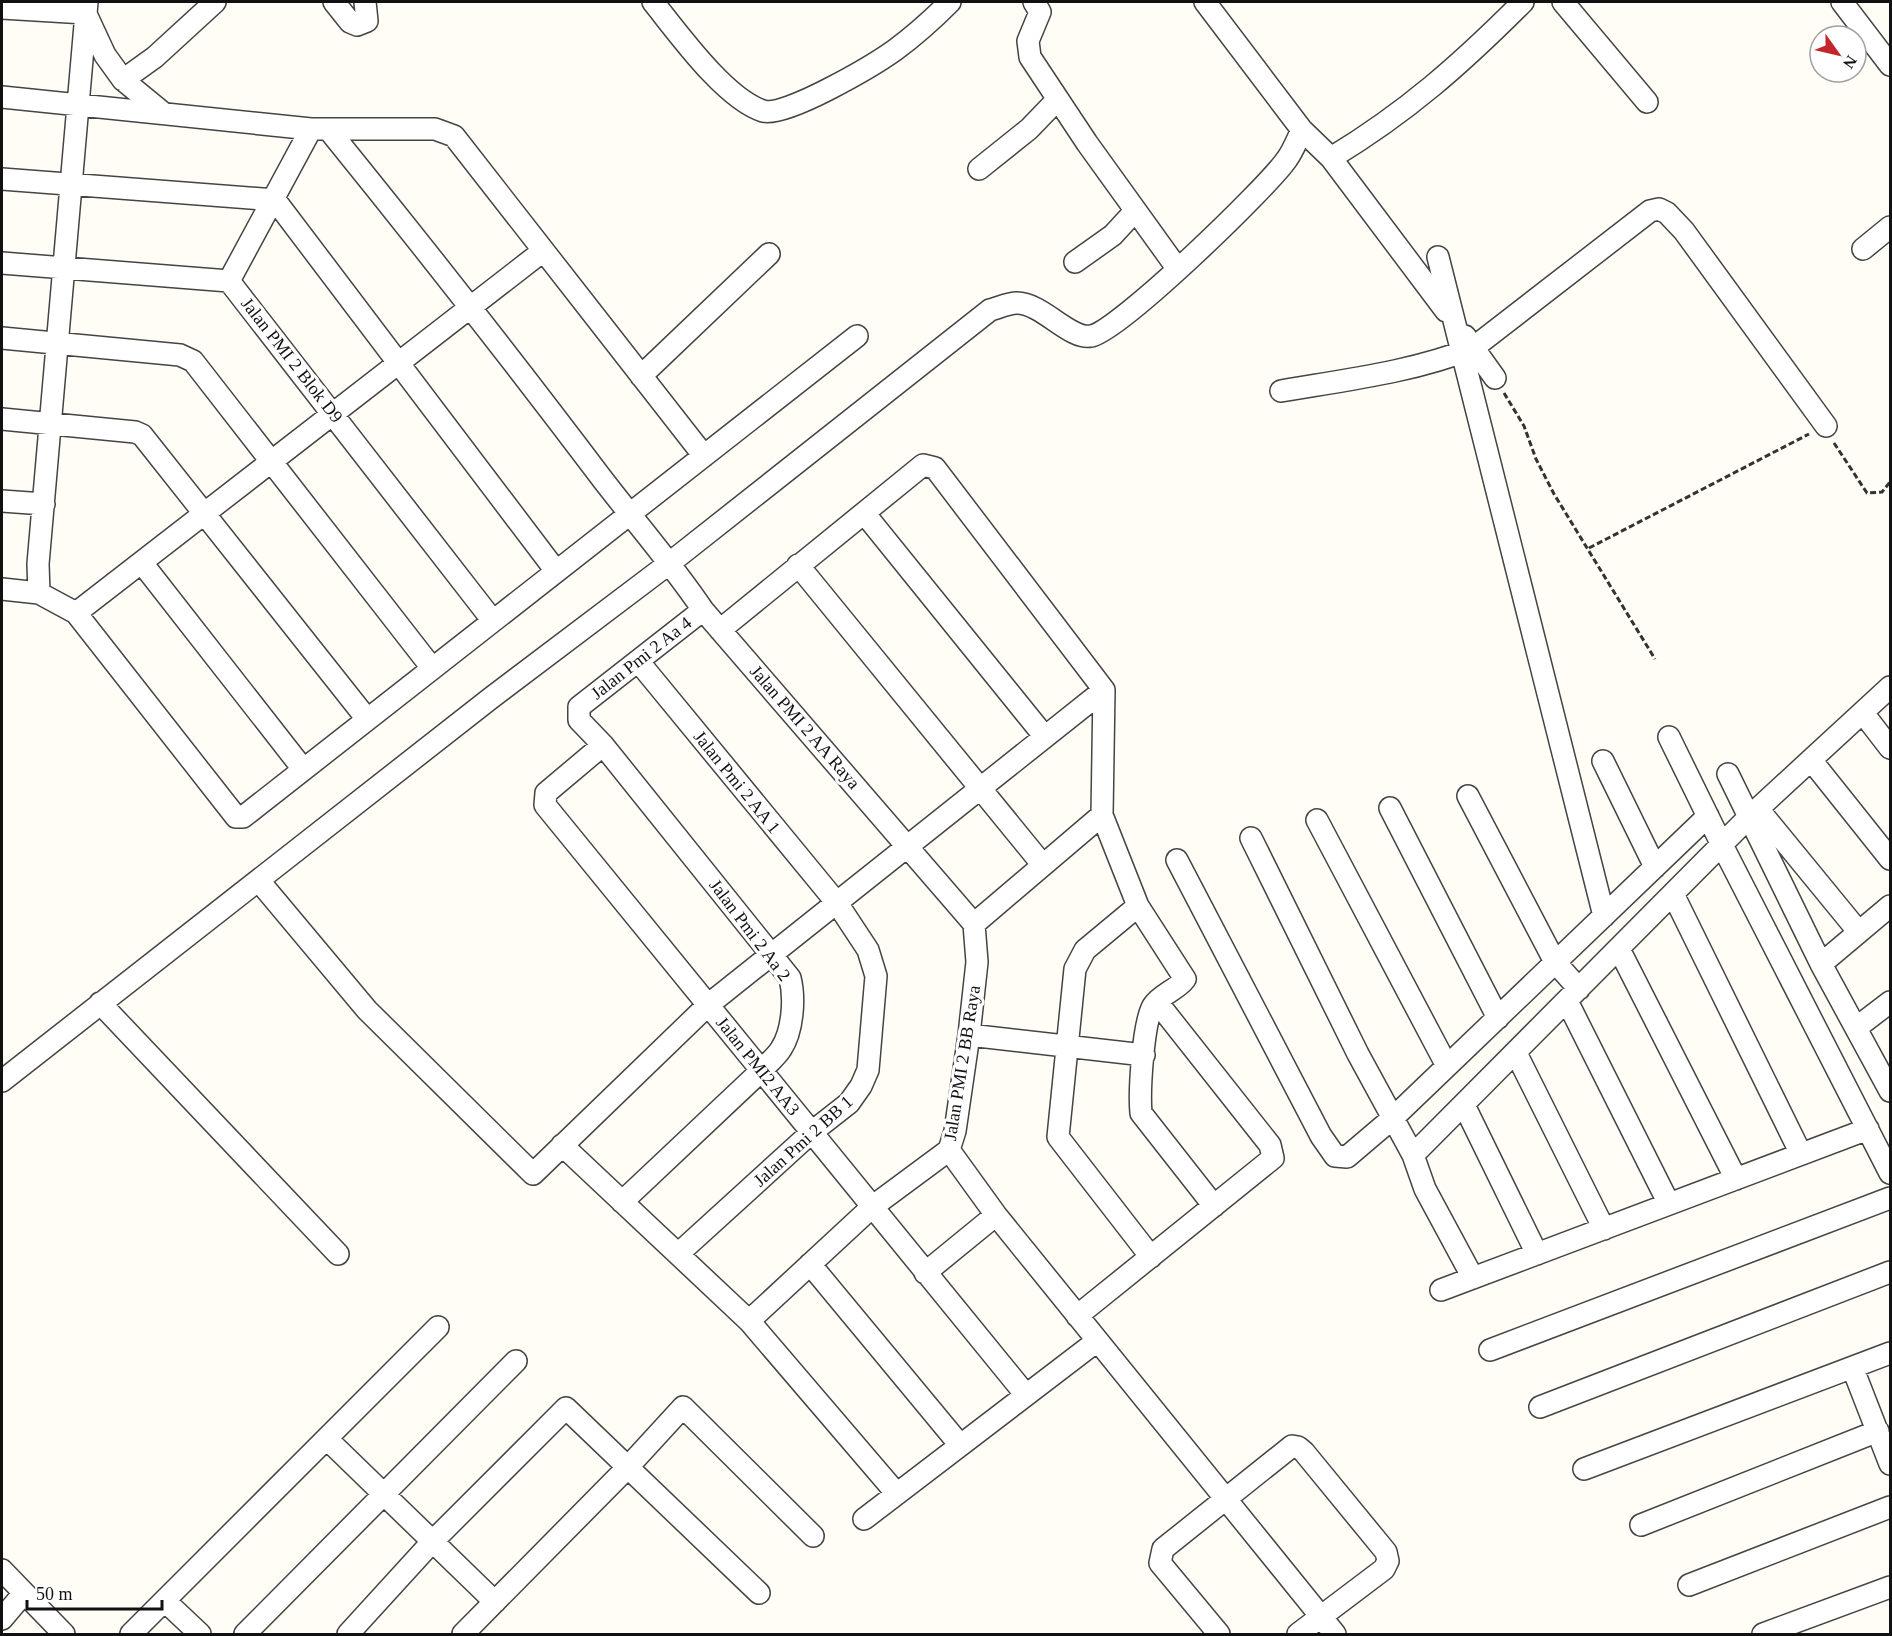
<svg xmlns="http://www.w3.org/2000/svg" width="1892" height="1636" font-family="'Times New Roman',serif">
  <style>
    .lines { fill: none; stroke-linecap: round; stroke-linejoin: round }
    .minor-casing { stroke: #444; stroke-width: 24 }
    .path { stroke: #333; stroke-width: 3; stroke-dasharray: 6 3; stroke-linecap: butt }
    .minor { stroke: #fff; stroke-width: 21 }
    .labels { text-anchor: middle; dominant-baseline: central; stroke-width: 6; stroke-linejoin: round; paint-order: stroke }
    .street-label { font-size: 18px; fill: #111; stroke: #fff }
  </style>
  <rect width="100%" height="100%" fill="#fffdf5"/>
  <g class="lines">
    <defs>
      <path id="minor" d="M 87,2 L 38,564 L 39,593 L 76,613 L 236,817 L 243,817 L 857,336
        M 334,2 L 350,22 L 357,25 L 367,21 L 365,2
        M 653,2 C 678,33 725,99 763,111 C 785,118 874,65 895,50 C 914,36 933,19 950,2
        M 1034,2 L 1040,12 L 1028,41 L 1030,57 L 1087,143 L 1177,268
        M 1205,2 L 1302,130 L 1331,158 C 1407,112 1460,65 1523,2
        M 1563,2 L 1647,102
        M 1842,2 L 1890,65
        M 2,8 L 85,13
        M 86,14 L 105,55 L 123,80 L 162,112
        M 123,80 L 155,57 L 215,2
        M 2,97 L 311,129 L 435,129 L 454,136 L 704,456
        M 328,129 C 422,245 514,362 603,480 C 637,524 672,564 703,610 L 974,924 L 977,962 L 969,1035 L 955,1131 L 949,1150 L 872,1207 L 749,1321
        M 1331,158 L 1446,311
        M 979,169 L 1029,129 L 1057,100
        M 2,179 L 275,200 L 556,571
        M 1863,249 L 1890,227
        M 1438,257 L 1604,916
        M 1075,262 L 1113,235 L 1135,211
        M 2,263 L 229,281 L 493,621
        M 229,281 L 311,129
        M 1465,336 L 1495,378
        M 2,338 L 180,355 L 193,361 L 432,668
        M 641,376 L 769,254
        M 1281,391 C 1345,380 1413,372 1473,348 L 1650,211 L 1659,209 L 1667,213 L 1684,231 L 1826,426
        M 2,419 L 135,432 L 142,435 L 367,719
        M 2,501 L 44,504
        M 864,513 L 1045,737
        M 142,563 L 303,769
        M 798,565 L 1042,864
        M 2,589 L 39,593
        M 76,613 L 543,251
        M 638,661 L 837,903 L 868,950 L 876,976 L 868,1070 L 861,1086 L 849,1103 L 812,1132 L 678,1254
        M 1104,690 L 1102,815 L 1138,906 L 1185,979 C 1177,990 1161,994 1153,1006 C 1143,1023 1139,1092 1141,1113 L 1214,1206
        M 1863,713 L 1890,748
        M 1669,737 L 1722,845 L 1890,1173
        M 603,745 L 546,793 L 545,805 L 1026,1395
        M 1811,760 L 1890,859
        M 1603,761 L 1655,867
        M 1728,774 L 1821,964 L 1890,1091
        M 1468,796 L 1555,962 L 1579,989
        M 1390,808 L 1498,1018
        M 1758,809 L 1858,931
        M 1317,820 L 1447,1066
        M 1251,838 L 1358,1054 L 1413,1155
        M 1177,860 L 1321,1136 L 1335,1156 L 1347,1157 L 1394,1117 L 1708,816
        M 259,881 L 367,1010 L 533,1174 L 708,1005 L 1104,690 L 935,468 L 923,465 L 720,630
        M 1673,894 L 1801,1154
        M 1138,906 L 1085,950 L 1075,969 L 1058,1137 L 1151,1257
        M 974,924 L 1102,815
        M 1619,949 L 1736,1179
        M 1821,964 L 1890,906
        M 1567,1001 L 1669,1204
        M 100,1003 L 338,1254
        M 1856,1028 L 1890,1002
        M 969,1035 L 1144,1055
        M 1516,1053 L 1604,1229
        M 2,1081 L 491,698 L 671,562 L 990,310 C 998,308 1008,303 1017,303 C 1042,303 1070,340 1091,336 C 1118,332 1268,187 1287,159 C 1293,151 1297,140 1302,130
        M 1464,1105 L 1537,1254
        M 562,1145 L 749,1321 L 897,1494
        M 949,1150 L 996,1215 L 1335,1634
        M 622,1202 L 761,1071 C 767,1064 776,1057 781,1049 C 793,1031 795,998 790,978 L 603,745 L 579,720 L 579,707 L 703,610
        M 810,1264 L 960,1445
        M 925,1273 L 996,1215
        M 1473,1278 L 1425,1189 L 1413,1155 L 1750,816 L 1890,687
        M 1441,1290 L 1868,1129
        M 1077,1316 L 1273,1158 L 1270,1145 L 1157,1002
        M 1490,1350 L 1890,1198
        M 1853,1369 L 1890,1464
        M 1540,1407 L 1890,1272
        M 328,1440 L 495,1602
        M 1584,1469 L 1890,1353
        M 864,1519 L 1097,1341
        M 1641,1525 L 1878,1431
        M 2,1570 L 64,1634
        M 1689,1585 L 1890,1507
        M 165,1601 L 200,1634
        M 2,1619 L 24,1593
        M 131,1634 L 438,1327
        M 245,1634 L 516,1361
        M 348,1634 L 432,1542 L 566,1408 L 759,1593
        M 463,1634 L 627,1468 L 683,1407 L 813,1536
        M 1219,1634 L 1160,1563 L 1163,1549 L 1292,1446 L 1298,1447 L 1304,1452 L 1386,1552 L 1388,1561 L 1384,1569 L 1298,1634
        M 1763,1634 L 1890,1587"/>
    </defs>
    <use href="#minor" class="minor-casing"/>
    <path class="path" d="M 1504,393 L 1524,426 L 1536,459 L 1554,494 L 1655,659
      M 1834,443 L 1867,493 L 1882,492 L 1890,482
      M 1589,548 L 1809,434"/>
    <use href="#minor" class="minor"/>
  </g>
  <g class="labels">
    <g class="street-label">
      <text transform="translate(292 360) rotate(52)">Jalan PMI 2 Blok D9</text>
      <text transform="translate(641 658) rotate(-38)">Jalan Pmi 2 Aa 4</text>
      <text transform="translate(805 727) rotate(49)">Jalan PMI 2 AA Raya</text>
      <text transform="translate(737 782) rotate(51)">Jalan Pmi 2 AA 1</text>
      <text transform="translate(750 930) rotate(53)">Jalan Pmi 2 Aa 2</text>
      <text transform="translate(962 1063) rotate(-81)">Jalan PMI 2 BB Raya</text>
      <text transform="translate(758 1066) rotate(51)">Jalan PMI2 AA3</text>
      <text transform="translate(803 1141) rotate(-42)">Jalan Pmi 2 BB 1</text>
    </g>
  </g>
  <rect width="1892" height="1636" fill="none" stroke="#111111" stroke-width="6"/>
  <g transform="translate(1838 54) rotate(124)"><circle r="28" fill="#ffffff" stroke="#a0a0a0" stroke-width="1.5"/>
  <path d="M0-4.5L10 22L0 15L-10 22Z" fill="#c4262e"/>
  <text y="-9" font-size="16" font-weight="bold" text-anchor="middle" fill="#111111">N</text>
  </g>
  <path d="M27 1600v9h135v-9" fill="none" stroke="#111111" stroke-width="3"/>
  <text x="36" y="1600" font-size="18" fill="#111111" stroke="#ffffff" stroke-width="4.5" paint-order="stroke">50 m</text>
</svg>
